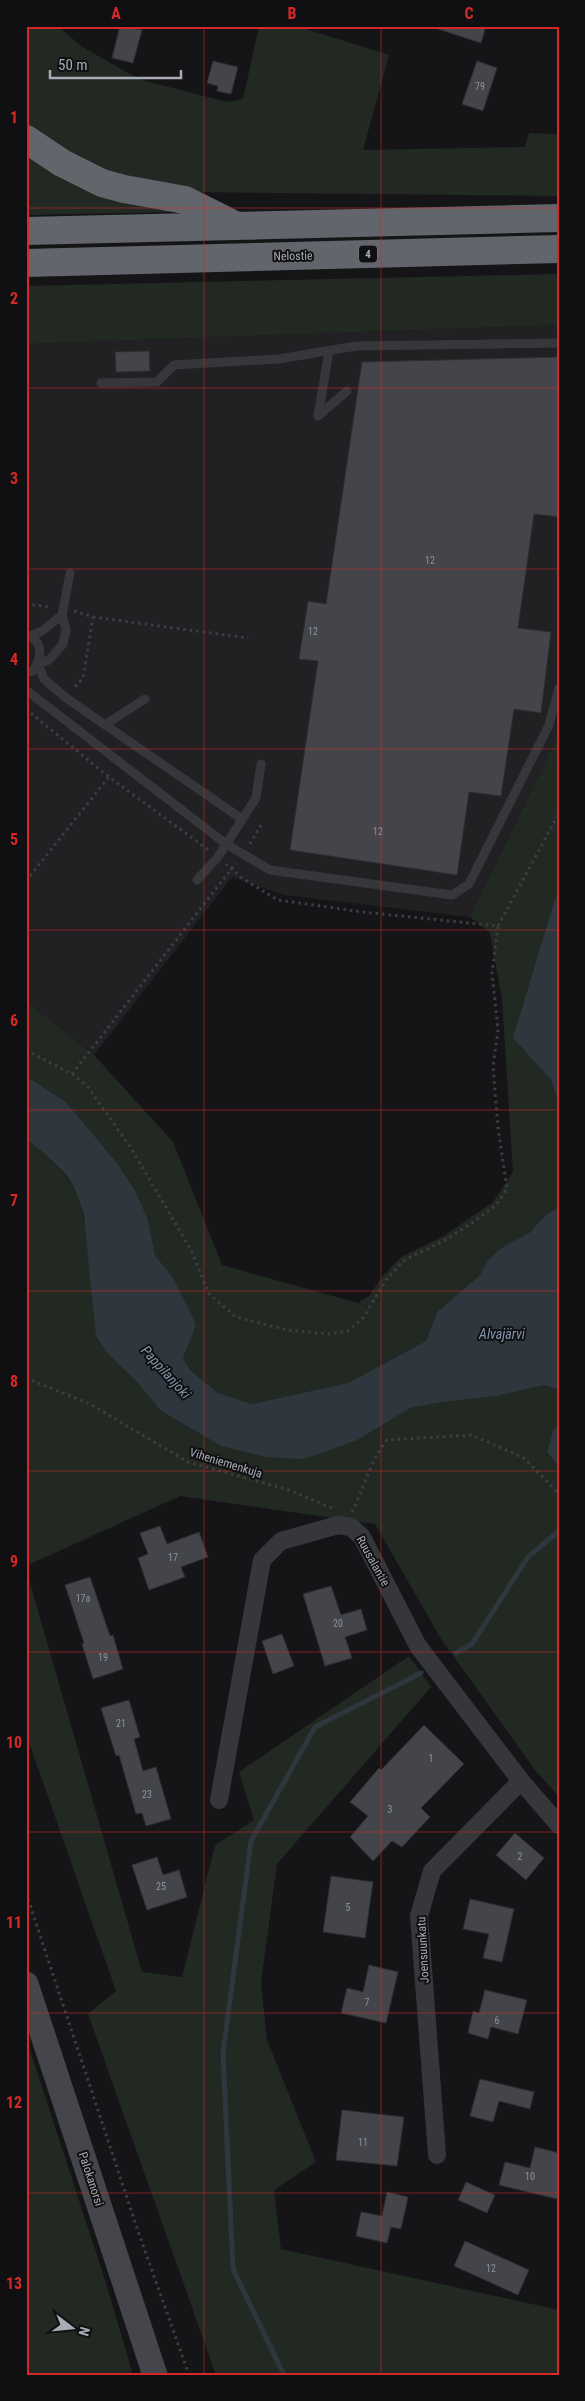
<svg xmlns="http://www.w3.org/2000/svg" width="585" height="2401" font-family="'Roboto Condensed',sans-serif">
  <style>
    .built { fill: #212124 }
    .green { fill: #222923 }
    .water { fill: #2f373e }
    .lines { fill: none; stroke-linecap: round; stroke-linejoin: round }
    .stream { stroke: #2f373e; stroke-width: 5 }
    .building { fill: #44454a; stroke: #2f2f32 }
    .path { stroke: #3c3e42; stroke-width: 3; stroke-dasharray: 2.5 4; stroke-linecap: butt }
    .service { stroke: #36373b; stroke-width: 9 }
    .minor { stroke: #36373b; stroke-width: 18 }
    .secondary { stroke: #45464b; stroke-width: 25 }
    .motorway { stroke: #63656c; stroke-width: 28 }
    .grid { fill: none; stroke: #d62828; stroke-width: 1; stroke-opacity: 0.55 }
    .labels { text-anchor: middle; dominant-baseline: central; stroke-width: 4; stroke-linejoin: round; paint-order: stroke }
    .number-label { font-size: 10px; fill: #8f929b }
    .shield { fill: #101012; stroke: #7a7d85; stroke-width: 1 }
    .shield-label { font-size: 11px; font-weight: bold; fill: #a8acb6 }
    .street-label { font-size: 12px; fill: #a8acb6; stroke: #101012 }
    .water-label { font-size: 14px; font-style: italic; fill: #8298ae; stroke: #101012 }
    .neatline { fill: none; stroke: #d62828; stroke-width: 2 }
    .grid-label { font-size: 16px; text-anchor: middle; font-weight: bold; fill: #d62828 }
  </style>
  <rect width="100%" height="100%" fill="#151517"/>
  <path class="built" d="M 559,325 L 559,733 L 470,917 L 284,895 L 232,877 L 94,1055 L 26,1001 L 26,344 Z"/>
  <path class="green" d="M 26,26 L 58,26 L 81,46 L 138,79 L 227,102 L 243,99 L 259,26 L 296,26 L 389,55 L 363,150 L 525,147 L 529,133 L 559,134 L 559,196 L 189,192 L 126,181 L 68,156 L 26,124 Z
    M 26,149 L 172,212 L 26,215 Z
    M 559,274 L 559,325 L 26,344 L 26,286 Z
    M 559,733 L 559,939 L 513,1038 L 551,1080 L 559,1105 L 559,1207 L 546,1215 L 529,1233 L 504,1246 L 488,1260 L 480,1275 L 437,1312 L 426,1341 L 348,1383 L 252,1404 L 218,1393 L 190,1370 L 183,1358 L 195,1325 L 174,1279 L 155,1255 L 148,1220 L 136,1192 L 117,1163 L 66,1102 L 26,1076 L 26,1001 L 94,1055 L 173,1142 L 222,1265 L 358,1303 L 369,1296 L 381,1278 L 401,1257 L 444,1236 L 493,1202 L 513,1172 L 502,1000 L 490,933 L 470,917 Z
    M 26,1139 L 54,1160 L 80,1197 L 109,1355 L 137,1382 L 161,1411 L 221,1446 L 383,1422 L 410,1408 L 442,1402 L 497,1396 L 544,1385 L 559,1390 L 559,1423 L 553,1431 L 547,1452 L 559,1467 L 559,1797 L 535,1770 L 441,1639 L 375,1524 L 180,1496 L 26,1566 Z
    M 26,1569 L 142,1972 L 182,1977 L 215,1845 L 254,1820 L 239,1772 L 409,1656 L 431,1687 L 277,1864 L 261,1983 L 267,2040 L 316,2162 L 274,2190 L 281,2249 L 559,2310 L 559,2375 L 216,2375 L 88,2014 L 116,1991 L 31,1748 L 26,1746 Z
    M 26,2038 L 106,2283 L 133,2375 L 26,2375 Z"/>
  <path class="water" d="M 559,892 L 559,1105 L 551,1080 L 513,1038 L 555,899 Z
    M 26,1076 L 66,1102 L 117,1163 L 136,1192 L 148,1220 L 155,1255 L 174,1279 L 196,1325 L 183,1358 L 190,1370 L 218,1393 L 252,1404 L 348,1383 L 426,1341 L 437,1312 L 480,1275 L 488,1260 L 504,1246 L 529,1233 L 546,1215 L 559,1207 L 559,1390 L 544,1385 L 497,1396 L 442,1402 L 410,1408 L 357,1440 L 304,1459 L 266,1457 L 221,1446 L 161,1411 L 137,1382 L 109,1355 L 96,1336 L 84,1216 C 76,1178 55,1161 26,1139 Z
    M 559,1423 L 559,1467 L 547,1452 L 553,1431 Z"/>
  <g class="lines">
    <path class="stream" d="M 456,1653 L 472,1644 L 528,1557 L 559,1531
      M 284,2375 L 233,2269 L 223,2053 L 251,1841 L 315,1727 L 421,1673"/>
  </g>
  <path class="building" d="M 120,26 L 142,30 L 133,63 L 112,58 Z
    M 438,26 L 486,26 L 481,43 L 438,29 Z
    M 213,61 L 238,67 L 231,94 L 217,91 L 218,86 L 207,83 Z
    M 477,61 L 497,68 L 483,111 L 462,104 Z
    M 149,351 L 150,371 L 116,372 L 115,352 Z
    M 559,357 L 559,517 L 534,514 L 518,628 L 551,632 L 541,713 L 514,709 L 501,796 L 469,792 L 457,875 L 290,850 L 318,661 L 299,659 L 308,601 L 326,604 L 362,362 Z
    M 160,1526 L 167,1544 L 199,1532 L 208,1557 L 181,1567 L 185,1577 L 149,1590 L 138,1558 L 148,1554 L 140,1533 Z
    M 90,1577 L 110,1636 L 113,1635 L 123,1669 L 93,1679 L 82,1644 L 84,1643 L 65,1585 Z
    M 331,1586 L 341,1615 L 361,1609 L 367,1630 L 345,1637 L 352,1658 L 325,1666 L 303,1594 Z
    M 282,1634 L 294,1666 L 273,1674 L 262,1641 Z
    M 129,1700 L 140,1737 L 134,1739 L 143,1771 L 156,1767 L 171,1819 L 146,1826 L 142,1813 L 136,1814 L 119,1755 L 116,1756 L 101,1708 Z
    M 424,1725 L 464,1764 L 421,1808 L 430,1817 L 402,1847 L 392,1841 L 373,1861 L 350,1837 L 368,1816 L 350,1802 L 379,1768 L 381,1770 Z
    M 515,1833 L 544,1858 L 526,1880 L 496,1855 Z
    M 157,1857 L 163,1875 L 179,1870 L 187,1897 L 147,1910 L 132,1865 Z
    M 331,1876 L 373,1882 L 365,1938 L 323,1932 Z
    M 470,1899 L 514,1909 L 502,1962 L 483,1958 L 489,1934 L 463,1929 Z
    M 369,1965 L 398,1972 L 386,2023 L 341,2013 L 347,1988 L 363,1992 Z
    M 485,1990 L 527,2000 L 518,2034 L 491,2027 L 488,2039 L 468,2033 L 473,2011 L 479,2013 Z
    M 480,2079 L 534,2092 L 530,2109 L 499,2101 L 493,2122 L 470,2116 Z
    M 342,2110 L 404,2117 L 397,2166 L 336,2160 Z
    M 535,2147 L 559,2153 L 559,2190 L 557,2199 L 499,2185 L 505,2162 L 530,2168 Z
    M 466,2182 L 495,2195 L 487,2213 L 458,2200 Z
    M 387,2192 L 408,2197 L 401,2229 L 391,2227 L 387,2243 L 356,2236 L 361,2212 L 382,2216 Z
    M 465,2241 L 529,2270 L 518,2295 L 454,2266 Z"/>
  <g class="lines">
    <path class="path" d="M 26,604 L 50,607
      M 74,611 L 93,617 L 83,678 L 74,688
      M 93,617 L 248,638
      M 26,709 L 109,777 L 210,851
      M 250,844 L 262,823
      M 26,881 L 109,777
      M 498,926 L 559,813
      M 26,1050 L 72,1074 L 87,1086 L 131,1148 L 191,1250 L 209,1294 L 236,1317 L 287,1330 L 328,1334 L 348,1331 L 363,1318 L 386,1280 L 403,1261 L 447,1239 L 472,1223 L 496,1205 L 507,1189 L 498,1128 L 493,1066 L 498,1030 L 492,973 L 498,926 L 363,912 L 278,900 L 243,879 L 226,864
      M 72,1074 L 236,863
      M 26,1378 L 90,1404 L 188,1462 L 289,1490 L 332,1508
      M 352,1512 C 364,1488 370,1461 387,1440 L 472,1435 L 524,1458 L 559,1494
      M 26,1893 L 138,2231 L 189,2375"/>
    <path class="service" d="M 101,383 L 157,382 L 174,365 L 279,359 L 356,346 L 559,343
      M 318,416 L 329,351
      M 318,416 L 347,391
      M 26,635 C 44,641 42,658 33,671 L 26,673
      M 30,636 L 42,631 L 62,615
      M 38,664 L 44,679 L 66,698 L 242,819
      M 38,664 L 49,660 L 63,644 L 66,630 L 62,615 L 70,573
      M 26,690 L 226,844 L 270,870 L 452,895 L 469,884 L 549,725 L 559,688
      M 106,724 L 145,699
      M 197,880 L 218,857 L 256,798 L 261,764"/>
    <path class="minor" d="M 219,1800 L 262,1560 L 281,1541 L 338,1525 L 351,1527 L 362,1537 L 418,1646 L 521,1781 L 559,1825
      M 437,2155 L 419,1916 L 432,1871 L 521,1781"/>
    <path class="secondary" d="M 26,1984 L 155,2375"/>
    <path class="motorway" d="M 26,139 L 62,163 L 102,183 L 124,189 L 185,200 L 233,224
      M 26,231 L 559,218
      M 26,263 L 559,249"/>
  </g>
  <path class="grid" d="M 204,26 L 204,2375M 381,26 L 381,2375M 26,208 L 559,208M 26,388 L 559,388M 26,569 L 559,569M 26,749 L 559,749M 26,930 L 559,930M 26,1110 L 559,1110M 26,1291 L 559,1291M 26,1471 L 559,1471M 26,1652 L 559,1652M 26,1832 L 559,1832M 26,2013 L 559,2013M 26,2193 L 559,2193"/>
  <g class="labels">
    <g class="number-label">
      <text x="480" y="86">79</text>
      <text x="430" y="560">12</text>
      <text x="313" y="631">12</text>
      <text x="378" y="831">12</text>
      <text x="173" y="1557">17</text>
      <text x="83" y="1598">17a</text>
      <text x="338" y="1623">20</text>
      <text x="103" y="1657">19</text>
      <text x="121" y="1723">21</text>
      <text x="431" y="1758">1</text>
      <text x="147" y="1794">23</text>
      <text x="390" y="1809">3</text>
      <text x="520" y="1856">2</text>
      <text x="161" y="1886">25</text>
      <text x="348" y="1907">5</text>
      <text x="367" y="2002">7</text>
      <text x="497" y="2020">6</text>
      <text x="363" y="2142">11</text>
      <text x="530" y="2176">10</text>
      <text x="491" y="2268">12</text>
    </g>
    <rect class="shield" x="359" y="245.5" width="18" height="17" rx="4"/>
    <g class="shield-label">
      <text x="368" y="254">4</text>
    </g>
    <g class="street-label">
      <text transform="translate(293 256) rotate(-1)">Nelostie</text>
      <text transform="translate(226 1463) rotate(17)">Viheniemenkuja</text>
      <text transform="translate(373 1561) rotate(61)">Ruusalantie</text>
      <text transform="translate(423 1950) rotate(-93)">Joensuunkatu</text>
      <text transform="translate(91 2179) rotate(72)">Palokanorsi</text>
    </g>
    <g class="water-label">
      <text x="502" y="1334">Alvajärvi</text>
      <text transform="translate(166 1372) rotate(48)">Pappilanjoki</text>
    </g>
  </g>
  <rect width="585" height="2401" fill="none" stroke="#101012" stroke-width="55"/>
  <g transform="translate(72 2328) rotate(106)" stroke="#101012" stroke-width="4" paint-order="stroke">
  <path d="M0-4L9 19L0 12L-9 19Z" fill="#a8acb6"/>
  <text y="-8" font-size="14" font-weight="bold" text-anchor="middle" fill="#a8acb6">N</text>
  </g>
  <path d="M50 70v8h131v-8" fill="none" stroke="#a8acb6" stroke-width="2.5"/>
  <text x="58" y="70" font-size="15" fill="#a8acb6" stroke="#101012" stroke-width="4" paint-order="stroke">50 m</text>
  <rect x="28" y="28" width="530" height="2346" class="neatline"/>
  <g class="grid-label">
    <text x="116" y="19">A</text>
    <text x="292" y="19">B</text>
    <text x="469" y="19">C</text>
    <text x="14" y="123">1</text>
    <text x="14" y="304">2</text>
    <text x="14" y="484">3</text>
    <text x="14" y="665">4</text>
    <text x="14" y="845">5</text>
    <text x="14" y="1026">6</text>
    <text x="14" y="1206">7</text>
    <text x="14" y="1387">8</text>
    <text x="14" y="1567">9</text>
    <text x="14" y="1748">10</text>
    <text x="14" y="1928">11</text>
    <text x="14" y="2108">12</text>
    <text x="14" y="2289">13</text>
  </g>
</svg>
